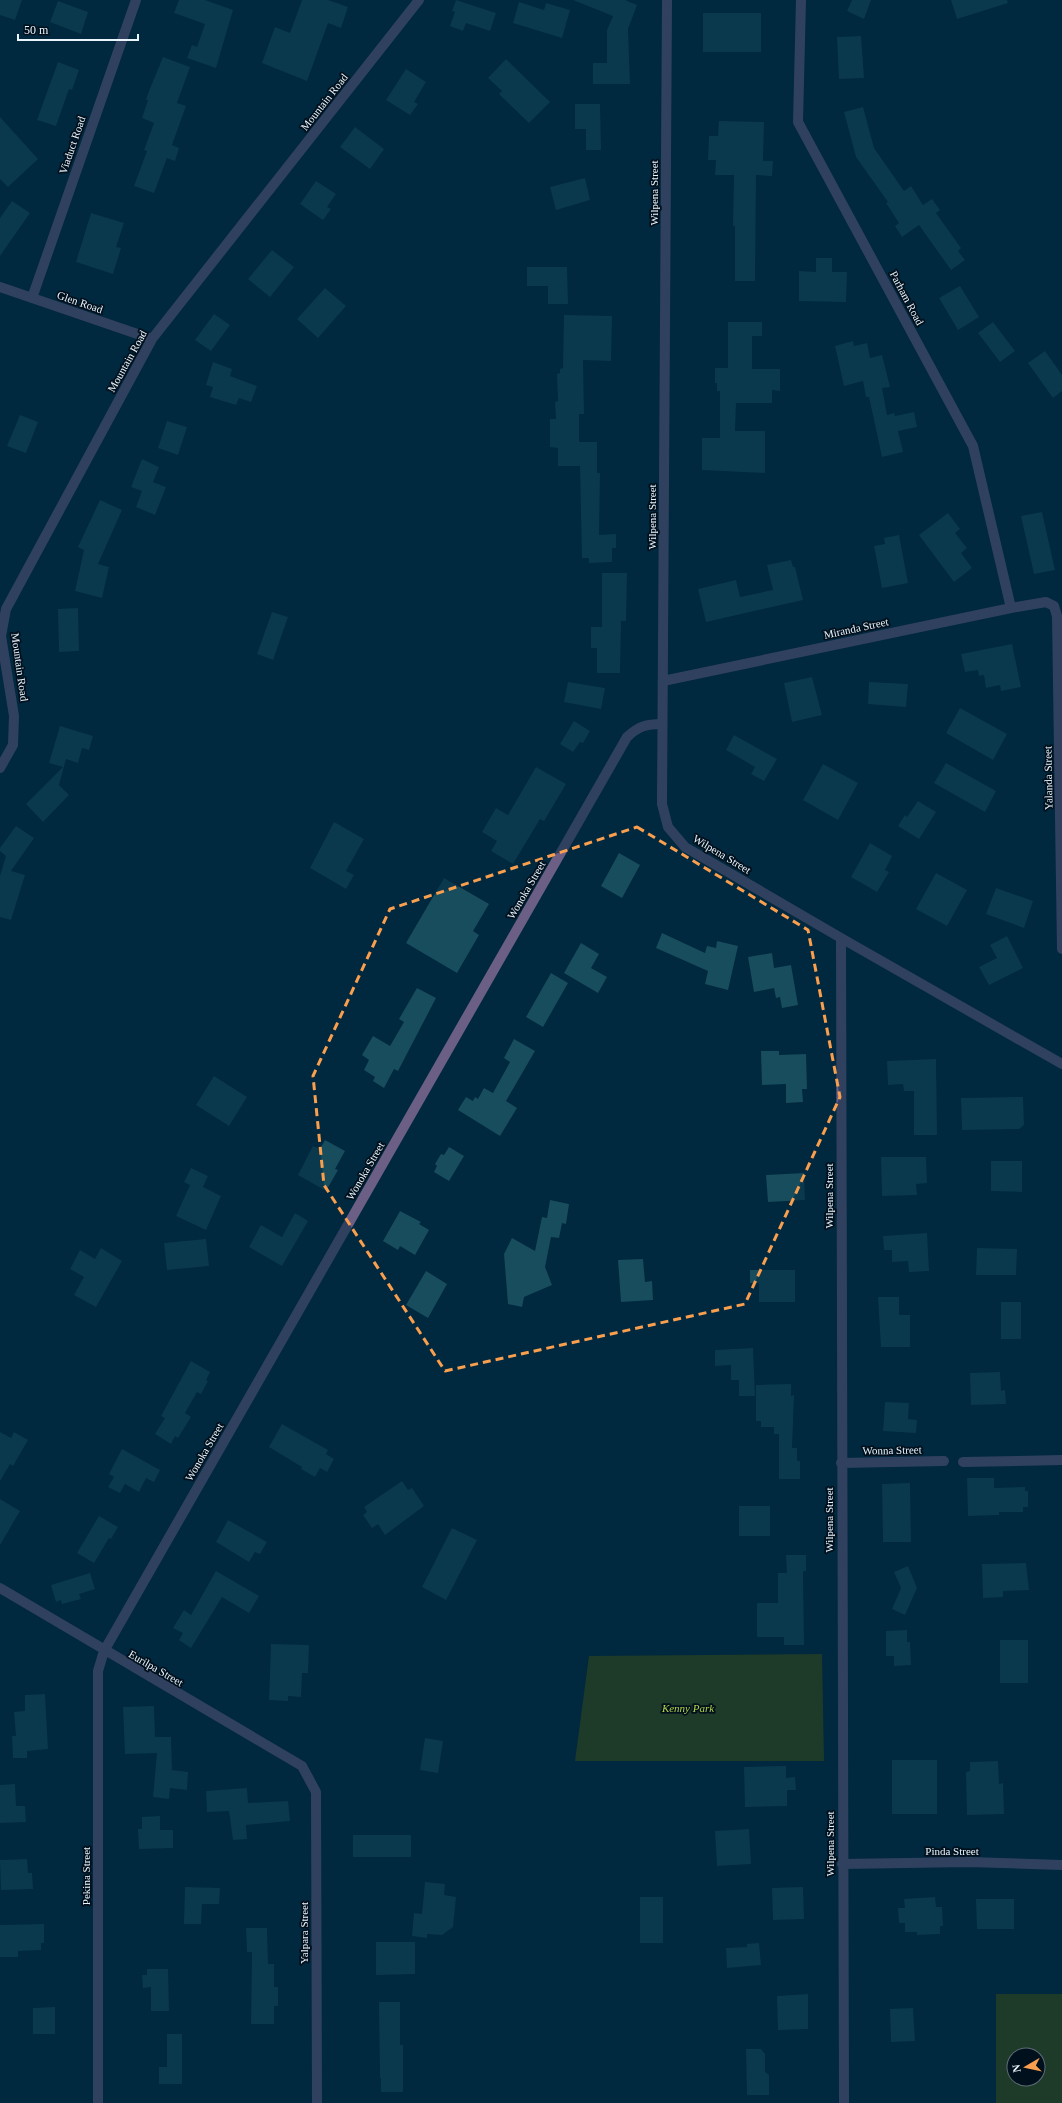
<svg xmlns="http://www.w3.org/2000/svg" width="1062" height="2103" font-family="Georgia,serif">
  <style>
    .green { fill: #44510d; fill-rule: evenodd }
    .building { fill: #174d5c }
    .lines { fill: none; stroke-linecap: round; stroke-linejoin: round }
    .street { stroke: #6c5f85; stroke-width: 10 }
    .marked { fill: none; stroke: #f99f4d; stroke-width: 3; stroke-dasharray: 8 5; stroke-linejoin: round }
    .labels { text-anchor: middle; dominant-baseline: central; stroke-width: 3.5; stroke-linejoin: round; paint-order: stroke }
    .street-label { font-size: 11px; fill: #ebf5fd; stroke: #00101d }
    .park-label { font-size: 11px; font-style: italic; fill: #b5d345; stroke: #00101d }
  </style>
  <rect width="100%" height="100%" fill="#00283f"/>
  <path class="green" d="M 822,1654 L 824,1761 L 575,1761 L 589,1656 Z
    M 996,1994 L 1062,1994 L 1062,2103 L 996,2103 ZM 1014,2055 L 1038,2055 L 1038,2079 L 1014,2079 Z"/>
  <path class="building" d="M 0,0 L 22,0 L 15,20 L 0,15 Z
    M 179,0 L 205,0 L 233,10 L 216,68 L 187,58 L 192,45 L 197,47 L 205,24 L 174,13 Z
    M 302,0 L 328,0 L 348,7 L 341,28 L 328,23 L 307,81 L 262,63 L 275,27 L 290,33 Z
    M 456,0 L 496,13 L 490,31 L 466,23 L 463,31 L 450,26 L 455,12 L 452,11 Z
    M 573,0 L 625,0 L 637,5 L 628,29 L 630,84 L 593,84 L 593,63 L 607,63 L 607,30 L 613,16 Z
    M 852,0 L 871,0 L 864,19 L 847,11 Z
    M 951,0 L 1007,0 L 1008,3 L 957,19 Z
    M 58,1 L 88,12 L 81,34 L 50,22 Z
    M 519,2 L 544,10 L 546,3 L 570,10 L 562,38 L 513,23 Z
    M 703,13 L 761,13 L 761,52 L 703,52 Z
    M 861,36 L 864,78 L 839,79 L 837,37 Z
    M 163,57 L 190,67 L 177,103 L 186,106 L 172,145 L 179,148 L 175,161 L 167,158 L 154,193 L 134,186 L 147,151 L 144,150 L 154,123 L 142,118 L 148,100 L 146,100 L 149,91 Z
    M 506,59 L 550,102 L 529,123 L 499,94 L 502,91 L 488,78 Z
    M 58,62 L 79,70 L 72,90 L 69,89 L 56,126 L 37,120 Z
    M 406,69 L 426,82 L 414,102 L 418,104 L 410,115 L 386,100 Z
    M 575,104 L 600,104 L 601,150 L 586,150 L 586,129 L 575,129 Z
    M 863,107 L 874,148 L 904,191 L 911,186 L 923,205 L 932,199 L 940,210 L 936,213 L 961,248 L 958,251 L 965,260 L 951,270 L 919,225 L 902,237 L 895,226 L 899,223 L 886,203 L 888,202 L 856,157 L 844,112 Z
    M 0,117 L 38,159 L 8,187 L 0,179 Z
    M 719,121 L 764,122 L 763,161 L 773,161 L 772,176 L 756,175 L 755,281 L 735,281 L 735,226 L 733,226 L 734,175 L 715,175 L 716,160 L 708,160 L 709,136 L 718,136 Z
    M 355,127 L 384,149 L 370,169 L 340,147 Z
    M 585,178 L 590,200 L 556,210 L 550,187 Z
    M 316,181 L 336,194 L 327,207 L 331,209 L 323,220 L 300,204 Z
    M 12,201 L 30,213 L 0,256 L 0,218 Z
    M 91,213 L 124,223 L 116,247 L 121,248 L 113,274 L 76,262 Z
    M 272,250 L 294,267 L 270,297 L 248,279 Z
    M 816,258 L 832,258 L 832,272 L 847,272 L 846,302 L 799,301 L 799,271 L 816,272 Z
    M 527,267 L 567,267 L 568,304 L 548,304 L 548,286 L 527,286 Z
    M 960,286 L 979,317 L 958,330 L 939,298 Z
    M 325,288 L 346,306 L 318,338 L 297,319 Z
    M 214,314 L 230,325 L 211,351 L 195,340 Z
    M 564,315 L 612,316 L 611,361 L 583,360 L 584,414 L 579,414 L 579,442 L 597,442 L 597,473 L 600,473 L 599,535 L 616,534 L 616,548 L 612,548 L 612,562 L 589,563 L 589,558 L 582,558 L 580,466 L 558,466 L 558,448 L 550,447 L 550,419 L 556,419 L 555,402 L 558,401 L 557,374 L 560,373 L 560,369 L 563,368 Z
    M 728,322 L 762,322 L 762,336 L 752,336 L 752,369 L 780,369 L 780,391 L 772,390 L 772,403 L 736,403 L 735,431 L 765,431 L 765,473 L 702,470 L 702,438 L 720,438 L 720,391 L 717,391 L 717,383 L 715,383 L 715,368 L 728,368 Z
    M 993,322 L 1015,351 L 1000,362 L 978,333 Z
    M 853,341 L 854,346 L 867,343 L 870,358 L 882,355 L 890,387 L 882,388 L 887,415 L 894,413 L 895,416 L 914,412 L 917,427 L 898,431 L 903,452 L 882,457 L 869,397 L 866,397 L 863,381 L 844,386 L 835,346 Z
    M 1045,351 L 1062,375 L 1062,391 L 1053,398 L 1028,363 Z
    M 213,362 L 232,369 L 230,376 L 257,386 L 251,402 L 239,398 L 236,405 L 210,397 L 213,387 L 206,385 Z
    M 20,415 L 38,422 L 26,453 L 7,446 Z
    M 167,421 L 187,427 L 178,455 L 158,448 Z
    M 142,459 L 159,467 L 153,482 L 166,487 L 155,515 L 136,507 L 142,491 L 131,487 Z
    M 100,500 L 122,510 L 98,564 L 109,567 L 102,598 L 75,591 L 84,550 L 78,547 Z
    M 1042,512 L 1055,570 L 1034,574 L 1021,516 Z
    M 948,513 L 960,529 L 955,533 L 967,548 L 961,553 L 972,568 L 954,582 L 919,535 Z
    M 899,535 L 908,583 L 882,588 L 874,546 L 885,544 L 884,538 Z
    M 791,560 L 793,567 L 795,567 L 803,600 L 706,622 L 698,589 L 736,580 L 740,597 L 773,590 L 767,565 Z
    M 602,573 L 627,573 L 626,621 L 621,621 L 620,673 L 597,673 L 597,648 L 591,648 L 591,627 L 602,627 Z
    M 78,608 L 79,651 L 59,652 L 58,609 Z
    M 272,612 L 288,617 L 273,660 L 257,654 Z
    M 1012,644 L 1021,687 L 1001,691 L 1000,685 L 986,688 L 984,675 L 979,676 L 978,670 L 965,672 L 961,654 Z
    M 812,677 L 822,715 L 792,722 L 784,683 Z
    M 568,682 L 605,688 L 601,709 L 564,702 Z
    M 869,682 L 908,684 L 906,707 L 868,704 Z
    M 960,708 L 1007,734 L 993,760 L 946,733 Z
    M 574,721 L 590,731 L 583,743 L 580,742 L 573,752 L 560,744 Z
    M 60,726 L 93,736 L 89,750 L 82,748 L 78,763 L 66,759 L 59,785 L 69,795 L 43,822 L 26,804 L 63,767 L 49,763 Z
    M 734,735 L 777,759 L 764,781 L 751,774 L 755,767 L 726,750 Z
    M 946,763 L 996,791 L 985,812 L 934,783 Z
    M 823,764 L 858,783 L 838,820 L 803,800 Z
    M 536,767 L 566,784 L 544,821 L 540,819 L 513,864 L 491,851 L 497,841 L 482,832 L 496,808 L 508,815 Z
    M 918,801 L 936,812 L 919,839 L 898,826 L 905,815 L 907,817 Z
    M 334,822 L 364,839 L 346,871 L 354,875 L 346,889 L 310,868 Z
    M 16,826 L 34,838 L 11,871 L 25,875 L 11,920 L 0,917 L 0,876 L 6,856 L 0,851 L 0,848 Z
    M 870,843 L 892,856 L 885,870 L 889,872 L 877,892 L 851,877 Z
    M 619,853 L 640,865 L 622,898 L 601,886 Z
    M 936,873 L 967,890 L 947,926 L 916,909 Z
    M 444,878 L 489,904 L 473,931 L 479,935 L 457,973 L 406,943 Z
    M 996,888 L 1033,901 L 1024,928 L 986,914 Z
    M 662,933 L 705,953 L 707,946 L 716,948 L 717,941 L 738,946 L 728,990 L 705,984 L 708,971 L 656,948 Z
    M 1007,936 L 1023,968 L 989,985 L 979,967 L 997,958 L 990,945 Z
    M 581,943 L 599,954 L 591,968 L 607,977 L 598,993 L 564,973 Z
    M 772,953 L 774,968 L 791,965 L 798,1005 L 782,1008 L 780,997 L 776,998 L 774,988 L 754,992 L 748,957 Z
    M 551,973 L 568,983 L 543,1027 L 526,1017 Z
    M 417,988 L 436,998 L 398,1071 L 394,1069 L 384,1088 L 373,1081 L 375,1077 L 364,1070 L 369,1060 L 362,1055 L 373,1036 L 390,1046 L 404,1022 L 399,1019 Z
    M 514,1039 L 535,1051 L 506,1101 L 517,1108 L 500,1136 L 458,1110 L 466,1097 L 473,1101 L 475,1097 L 478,1099 L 484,1088 L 493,1093 L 510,1062 L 504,1058 Z
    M 761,1051 L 779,1051 L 779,1055 L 806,1054 L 807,1089 L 802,1089 L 803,1102 L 786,1103 L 786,1084 L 762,1085 Z
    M 936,1059 L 937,1135 L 914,1135 L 914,1091 L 904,1091 L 903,1084 L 888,1085 L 887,1061 Z
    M 214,1076 L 247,1097 L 229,1126 L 196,1105 Z
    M 1023,1097 L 1024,1125 L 1019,1129 L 962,1130 L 961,1098 Z
    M 325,1140 L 345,1151 L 335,1169 L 338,1170 L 326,1191 L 298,1175 L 313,1146 L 320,1149 Z
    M 449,1147 L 464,1156 L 449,1181 L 434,1172 L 437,1166 L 435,1164 L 441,1154 L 444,1155 Z
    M 881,1157 L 926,1157 L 927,1183 L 916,1184 L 917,1195 L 882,1196 Z
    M 991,1161 L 1022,1161 L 1022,1192 L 991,1191 Z
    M 191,1168 L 208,1176 L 203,1187 L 221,1196 L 206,1230 L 176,1216 L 190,1185 L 184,1182 Z
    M 804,1173 L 805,1200 L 768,1202 L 766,1175 Z
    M 550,1200 L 569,1204 L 566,1224 L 562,1223 L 559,1238 L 551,1237 L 545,1267 L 552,1285 L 524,1297 L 522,1307 L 508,1304 L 504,1254 L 512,1238 L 535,1251 L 542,1217 L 547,1218 Z
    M 400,1211 L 421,1222 L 419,1224 L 429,1230 L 415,1255 L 400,1246 L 398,1250 L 383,1241 Z
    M 295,1213 L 308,1221 L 282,1266 L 249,1247 L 261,1225 L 282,1237 Z
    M 927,1233 L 929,1271 L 909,1272 L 908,1261 L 892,1262 L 892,1250 L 884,1250 L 883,1236 Z
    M 206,1239 L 209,1266 L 167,1270 L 164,1243 Z
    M 101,1248 L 122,1261 L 96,1307 L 74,1295 L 84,1277 L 70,1269 L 80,1250 L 95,1259 Z
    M 977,1248 L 1017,1249 L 1016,1275 L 976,1275 Z
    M 643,1259 L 645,1282 L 652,1281 L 653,1300 L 621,1302 L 618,1260 Z
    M 750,1270 L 795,1270 L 795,1302 L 759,1302 L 759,1283 L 750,1283 Z
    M 426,1271 L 447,1284 L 428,1318 L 406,1305 Z
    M 878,1297 L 899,1297 L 899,1315 L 910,1315 L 910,1347 L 881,1347 Z
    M 1001,1302 L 1021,1302 L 1021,1339 L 1001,1339 Z
    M 753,1348 L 755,1396 L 739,1396 L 739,1380 L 731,1380 L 731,1365 L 715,1366 L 715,1350 Z
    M 191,1361 L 210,1372 L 206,1380 L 208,1381 L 201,1394 L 197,1392 L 185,1413 L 191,1417 L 178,1438 L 175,1436 L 171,1444 L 155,1434 L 165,1418 L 161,1416 Z
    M 1000,1372 L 1001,1391 L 1005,1390 L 1006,1404 L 971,1405 L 970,1373 Z
    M 791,1384 L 791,1396 L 794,1395 L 792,1448 L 797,1448 L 797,1461 L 800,1461 L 800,1479 L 779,1479 L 779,1434 L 774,1434 L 774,1427 L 761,1427 L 761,1421 L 756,1421 L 756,1385 Z
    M 885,1402 L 909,1403 L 908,1419 L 917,1420 L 916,1433 L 883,1431 Z
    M 282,1424 L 328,1450 L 326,1454 L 334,1459 L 327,1472 L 320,1468 L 315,1477 L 301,1469 L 302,1467 L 269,1447 Z
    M 0,1432 L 11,1438 L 14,1432 L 28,1440 L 13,1466 L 10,1464 L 0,1481 Z
    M 122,1449 L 160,1470 L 154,1482 L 146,1478 L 139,1492 L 125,1484 L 120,1493 L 108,1487 L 114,1477 L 109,1474 Z
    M 967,1478 L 994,1478 L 994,1488 L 1025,1487 L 1025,1491 L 1028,1491 L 1028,1507 L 1023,1507 L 1023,1512 L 999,1512 L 999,1515 L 968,1516 Z
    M 402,1481 L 408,1490 L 412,1488 L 424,1506 L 385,1535 L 378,1524 L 372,1528 L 363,1515 L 367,1512 L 364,1507 Z
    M 910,1483 L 911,1542 L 883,1542 L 882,1484 Z
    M 0,1499 L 20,1511 L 0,1545 Z
    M 739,1506 L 770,1506 L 770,1536 L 739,1536 Z
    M 99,1516 L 118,1527 L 111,1539 L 109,1538 L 94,1563 L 77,1553 Z
    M 228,1520 L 267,1542 L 260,1554 L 255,1552 L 249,1562 L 216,1542 Z
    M 452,1528 L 477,1540 L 446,1600 L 422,1587 Z
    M 786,1555 L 806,1555 L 806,1571 L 803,1571 L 804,1645 L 784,1645 L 784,1637 L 757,1637 L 757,1603 L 778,1603 L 778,1573 L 787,1573 Z
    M 1026,1563 L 1029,1590 L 1003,1591 L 1003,1597 L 983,1598 L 982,1564 Z
    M 908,1566 L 917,1588 L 905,1615 L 892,1609 L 901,1588 L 894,1572 Z
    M 216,1571 L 259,1596 L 249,1613 L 222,1597 L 191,1648 L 179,1640 L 183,1633 L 173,1628 L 184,1610 L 191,1615 Z
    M 90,1573 L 95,1589 L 79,1594 L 81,1599 L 62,1604 L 61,1600 L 56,1602 L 51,1585 Z
    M 907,1630 L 907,1642 L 910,1642 L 911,1665 L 894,1666 L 894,1656 L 886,1656 L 886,1631 Z
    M 1000,1640 L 1028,1640 L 1028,1683 L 1000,1683 Z
    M 271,1644 L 309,1645 L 308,1673 L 302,1673 L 301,1697 L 288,1696 L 288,1701 L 269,1700 Z
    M 45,1694 L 48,1749 L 27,1751 L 27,1758 L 13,1758 L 12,1736 L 16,1736 L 14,1712 L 25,1711 L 25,1695 Z
    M 154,1706 L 155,1737 L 171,1737 L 172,1770 L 188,1772 L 187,1790 L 170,1788 L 169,1799 L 153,1797 L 157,1753 L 125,1754 L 123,1707 Z
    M 425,1738 L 443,1741 L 438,1773 L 420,1770 Z
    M 892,1760 L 937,1760 L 937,1814 L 892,1814 Z
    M 998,1761 L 999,1784 L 1003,1783 L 1004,1814 L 967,1815 L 966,1772 L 970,1771 L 970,1762 Z
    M 786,1766 L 786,1778 L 795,1777 L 796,1790 L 787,1790 L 787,1806 L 745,1807 L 744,1767 Z
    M 15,1784 L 16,1806 L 25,1806 L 26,1822 L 0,1823 L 0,1785 Z
    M 247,1788 L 248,1803 L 288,1801 L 290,1821 L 246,1825 L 247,1839 L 233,1840 L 229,1811 L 207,1812 L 206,1791 Z
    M 160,1816 L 160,1830 L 173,1830 L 173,1848 L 139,1849 L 138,1829 L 142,1829 L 142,1817 Z
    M 749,1829 L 751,1864 L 717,1866 L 715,1831 Z
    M 353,1835 L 411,1835 L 411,1857 L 353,1857 Z
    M 27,1859 L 28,1873 L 32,1873 L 33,1889 L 1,1890 L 0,1860 Z
    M 425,1882 L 445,1884 L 444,1895 L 456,1897 L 453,1927 L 442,1935 L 427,1934 L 427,1938 L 412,1936 L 414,1913 L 422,1914 Z
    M 185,1887 L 220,1888 L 219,1904 L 202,1904 L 201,1924 L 184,1924 Z
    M 803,1887 L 804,1919 L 773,1920 L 772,1888 Z
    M 640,1897 L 663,1897 L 663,1943 L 640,1943 Z
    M 935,1897 L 936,1907 L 942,1907 L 943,1926 L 940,1926 L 940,1934 L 917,1935 L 917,1932 L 905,1932 L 905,1923 L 899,1923 L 898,1908 L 905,1908 L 904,1899 Z
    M 976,1899 L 1014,1899 L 1014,1929 L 977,1929 Z
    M 44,1924 L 44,1943 L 41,1943 L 41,1950 L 18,1951 L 18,1957 L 0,1957 L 0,1925 Z
    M 246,1928 L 267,1928 L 268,1964 L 274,1964 L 274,1987 L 278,1987 L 278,2006 L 274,2006 L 274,2024 L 251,2024 L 252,1952 L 247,1952 Z
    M 376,1942 L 415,1942 L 415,1974 L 376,1975 Z
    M 759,1943 L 761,1965 L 727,1968 L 726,1948 L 747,1947 L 747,1944 Z
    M 147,1969 L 168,1969 L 169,2011 L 151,2011 L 151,1987 L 143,1988 L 142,1975 L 147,1975 Z
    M 808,1994 L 808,2029 L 778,2030 L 777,1996 Z
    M 379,2002 L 400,2002 L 400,2045 L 403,2045 L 403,2092 L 381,2092 L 381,2078 L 380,2078 Z
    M 55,2007 L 55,2034 L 33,2034 L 33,2008 Z
    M 913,2008 L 915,2041 L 891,2042 L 890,2009 Z
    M 167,2034 L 182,2034 L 182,2084 L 159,2084 L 159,2067 L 167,2067 Z
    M 746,2049 L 761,2049 L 765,2054 L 765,2072 L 769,2075 L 769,2095 L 747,2095 Z"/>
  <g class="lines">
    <path class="street" d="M 667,0 L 662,804 L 668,827 L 685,847 L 841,938 L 844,2103
      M 801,0 L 798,122 L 973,446 L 1011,608
      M 0,287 L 152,339
      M 32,298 L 136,0
      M 663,681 L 1011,608 L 1046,602 L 1054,606 L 1057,616 L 1062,949
      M 0,768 L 13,745 L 14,716 L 1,636 L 6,609 L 152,339 L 419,0
      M 841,938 L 1062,1064
      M 963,1462 L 1062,1460
      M 841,1463 L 944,1461
      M 0,1588 L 302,1766 L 316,1792 L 317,2103
      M 842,1864 L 969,1862 L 1062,1865
      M 98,2103 L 98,1671 L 104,1651 L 627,737 C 639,726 646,724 662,724"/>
  </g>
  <path d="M0 0H1062V2103H0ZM 637,827 L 808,930 L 840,1097 L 745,1304 L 445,1371 L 324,1185 L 313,1076 L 390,909 Z" fill="#00283f" fill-opacity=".55" fill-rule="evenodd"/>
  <path class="marked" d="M 637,827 L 808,930 L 840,1097 L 745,1304 L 445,1371 L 324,1185 L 313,1076 L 390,909 Z"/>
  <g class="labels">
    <g class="street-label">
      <text transform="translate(324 102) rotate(-52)">Mountain Road</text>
      <text transform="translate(72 145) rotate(-71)">Viaduct Road</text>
      <text transform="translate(654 193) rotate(-90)">Wilpena Street</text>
      <text transform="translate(907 298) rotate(62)">Parham Road</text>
      <text transform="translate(80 302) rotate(19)">Glen Road</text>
      <text transform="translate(127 361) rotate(-61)">Mountain Road</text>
      <text transform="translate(652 517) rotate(-90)">Wilpena Street</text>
      <text transform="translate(856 628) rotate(-12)">Miranda Street</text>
      <text transform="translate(20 667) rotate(82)">Mountain Road</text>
      <text transform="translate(1048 778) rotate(-91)">Yalanda Street</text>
      <text transform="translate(722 854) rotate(31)">Wilpena Street</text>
      <text transform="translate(526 890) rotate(-60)">Wonoka Street</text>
      <text transform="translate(365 1171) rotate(-60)">Wonoka Street</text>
      <text transform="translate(829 1196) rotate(-90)">Wilpena Street</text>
      <text transform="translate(892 1450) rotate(-1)">Wonna Street</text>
      <text transform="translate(204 1452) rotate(-60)">Wonoka Street</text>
      <text transform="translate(829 1520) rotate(-90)">Wilpena Street</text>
      <text transform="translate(156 1668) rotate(30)">Eurilpa Street</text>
      <text transform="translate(830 1844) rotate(-90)">Wilpena Street</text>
      <text x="952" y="1851">Pinda Street</text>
      <text transform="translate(86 1876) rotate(-90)">Pekina Street</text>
      <text transform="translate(304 1933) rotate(-90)">Yalpara Street</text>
    </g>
    <g class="park-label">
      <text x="688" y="1708">Kenny Park</text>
    </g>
  </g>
  <g transform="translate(1026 2067) rotate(261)"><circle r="19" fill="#00101d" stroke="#5e6c77"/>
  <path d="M0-3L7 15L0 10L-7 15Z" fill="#f99f4d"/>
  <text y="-6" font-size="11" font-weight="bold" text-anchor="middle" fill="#ebf5fd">N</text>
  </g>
  <path d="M18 34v6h120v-6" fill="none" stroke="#ebf5fd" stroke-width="2"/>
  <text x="24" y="34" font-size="12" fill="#ebf5fd" stroke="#00101d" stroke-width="3" paint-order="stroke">50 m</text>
</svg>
